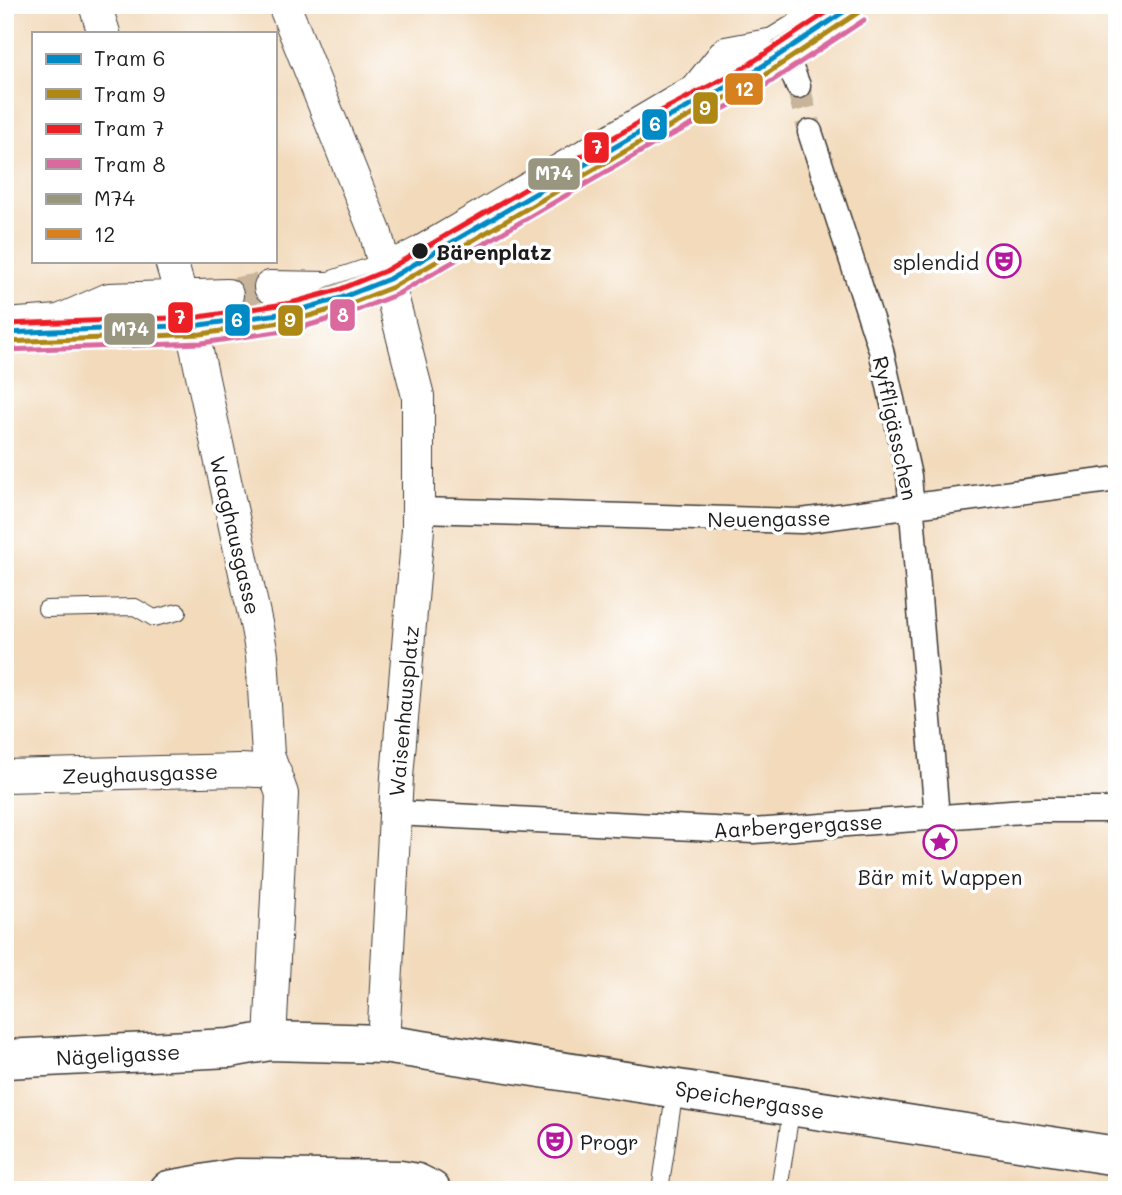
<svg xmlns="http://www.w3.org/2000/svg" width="1122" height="1195" font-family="Mali,sans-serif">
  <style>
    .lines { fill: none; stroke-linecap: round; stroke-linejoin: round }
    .pedestrian-tunnel { stroke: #c7b49b; stroke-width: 24; stroke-dasharray: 24 12; stroke-linecap: butt }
    .minor-tunnel { stroke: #c7b49b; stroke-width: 32; stroke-dasharray: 32 16; stroke-linecap: butt }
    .service-casing { stroke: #3c3834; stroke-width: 18 }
    .pedestrian-casing { stroke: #3c3834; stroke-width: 27 }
    .minor-casing { stroke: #3c3834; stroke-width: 34 }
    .tertiary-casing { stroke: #3c3834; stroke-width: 41 }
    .service { stroke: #fff; stroke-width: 16 }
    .pedestrian { stroke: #fff; stroke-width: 24 }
    .minor { stroke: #fff; stroke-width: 32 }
    .tertiary { stroke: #fff; stroke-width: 38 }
    .bus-1-casing { stroke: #fff; stroke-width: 10 }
    .bus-2-casing { stroke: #fff; stroke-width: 10 }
    .bus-1 { stroke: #999680; stroke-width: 5 }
    .bus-2 { stroke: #d6811d; stroke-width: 5 }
    .tram-1-casing { stroke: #fff; stroke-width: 10 }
    .tram-2-casing { stroke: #fff; stroke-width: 10 }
    .tram-3-casing { stroke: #fff; stroke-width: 10 }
    .tram-4-casing { stroke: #fff; stroke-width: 10 }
    .tram-1 { stroke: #008ac5; stroke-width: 5 }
    .tram-2 { stroke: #ae8814; stroke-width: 5 }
    .tram-3 { stroke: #ec1f25; stroke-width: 5 }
    .tram-4 { stroke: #da6a9e; stroke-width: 5 }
    .stop-dot { fill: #1c1c1c; stroke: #fff; stroke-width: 2.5 }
    .labels { text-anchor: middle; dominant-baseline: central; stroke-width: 7; stroke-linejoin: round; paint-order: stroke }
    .stop-label { font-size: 21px; font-weight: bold; fill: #1c1c1c; stroke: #fff; text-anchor: start }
    .poi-label { font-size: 21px; fill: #1c1c1c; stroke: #fff; text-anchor: end }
    .street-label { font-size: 21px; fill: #1c1c1c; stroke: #fff }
    .line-badge { stroke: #fff; stroke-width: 2.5 }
    .badge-label { font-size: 19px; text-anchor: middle; font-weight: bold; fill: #fff }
  </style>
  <rect width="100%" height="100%" fill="#fff"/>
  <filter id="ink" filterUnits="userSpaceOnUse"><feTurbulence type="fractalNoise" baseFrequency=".0143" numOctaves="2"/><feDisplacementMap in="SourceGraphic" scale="14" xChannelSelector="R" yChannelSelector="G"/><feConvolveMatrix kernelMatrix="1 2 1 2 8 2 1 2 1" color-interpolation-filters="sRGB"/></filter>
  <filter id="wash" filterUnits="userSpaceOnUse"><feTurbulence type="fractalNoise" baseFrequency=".00686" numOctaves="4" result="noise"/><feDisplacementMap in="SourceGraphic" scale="28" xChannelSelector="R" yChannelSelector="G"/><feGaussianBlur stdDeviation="1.57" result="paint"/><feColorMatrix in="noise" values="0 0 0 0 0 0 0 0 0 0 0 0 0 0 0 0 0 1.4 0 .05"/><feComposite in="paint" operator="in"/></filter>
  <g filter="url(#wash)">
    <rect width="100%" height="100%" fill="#f2dabb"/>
  </g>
  <g filter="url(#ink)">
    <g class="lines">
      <path class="pedestrian-tunnel" d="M 798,86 L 810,132"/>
      <path class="minor-tunnel" d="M 227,295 L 270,287"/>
      <defs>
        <path id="service" d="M 46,609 L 135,607 L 154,618 L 178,612
          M 660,1190 L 675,1089
          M 779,1190 L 792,1105"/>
        <path id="pedestrian" d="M 780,41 L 798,86
          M 810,132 L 881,350 L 909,476 L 937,817
          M 419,510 L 801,521 L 1117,479
          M 395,813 L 753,831 L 1037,810 L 1117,810"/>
        <path id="minor" d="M 95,5 L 104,33
          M 284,5 L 376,234 L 418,396 L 418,529 L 397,777 L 383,1044
          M 696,90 L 726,53 L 774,44
          M 171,261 L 196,347 L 257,628 L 262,655 L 268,755 L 282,794 L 270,1041
          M 270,287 L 329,288
          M 59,321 L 109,299 L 227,295
          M 5,325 L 59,321 L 110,330 L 218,326 L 267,320 L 330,288 L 392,267 L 421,252 L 696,90 L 744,81 L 774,44 L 837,5
          M 5,776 L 240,770 L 275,772"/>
        <path id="tertiary" d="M 5,1059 L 230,1048 L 270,1041 L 383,1044 L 1117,1156
          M 169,1190 L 236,1178 L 400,1180 L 417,1183 L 431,1190"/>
      </defs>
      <use href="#service" class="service-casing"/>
      <use href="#pedestrian" class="pedestrian-casing"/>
      <use href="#minor" class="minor-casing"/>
      <use href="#tertiary" class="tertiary-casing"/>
      <use href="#service" class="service"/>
      <use href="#pedestrian" class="pedestrian"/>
      <use href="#minor" class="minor"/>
      <use href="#tertiary" class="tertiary"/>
      <defs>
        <path id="bus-1" d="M 5,325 L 59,321 L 110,330 L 218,326 L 267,320 L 330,288 L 392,267 L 421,252 L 696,90 L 744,81 L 774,44 L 837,5"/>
        <path id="bus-2" d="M 6,334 L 59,330 L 110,339 L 218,335 L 269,329 L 333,296 L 395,275 L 425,260 L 699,98 L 749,88 L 780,51 L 842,12"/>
      </defs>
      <use href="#bus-1" class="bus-1-casing"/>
      <use href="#bus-2" class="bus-2-casing"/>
      <use href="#bus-1" class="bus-1"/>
      <use href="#bus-2" class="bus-2"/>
      <defs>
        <path id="tram-1" d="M 5,333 L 200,325 L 293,312 L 341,298 L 389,279 L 644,130 L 746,77 L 854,5"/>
        <path id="tram-2" d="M 5,342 L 201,334 L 295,320 L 344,306 L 393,287 L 648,138 L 750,85 L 859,12"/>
        <path id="tram-3" d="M 5,324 L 199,317 L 291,303 L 338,290 L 385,271 L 640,122 L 742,69 L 838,5"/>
        <path id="tram-4" d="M 6,350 L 202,343 L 296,329 L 347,314 L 398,294 L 652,145 L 754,93 L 864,20"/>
      </defs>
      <use href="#tram-1" class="tram-1-casing"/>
      <use href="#tram-2" class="tram-2-casing"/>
      <use href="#tram-3" class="tram-3-casing"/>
      <use href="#tram-4" class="tram-4-casing"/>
      <use href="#tram-1" class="tram-1"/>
      <use href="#tram-2" class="tram-2"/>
      <use href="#tram-3" class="tram-3"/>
      <use href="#tram-4" class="tram-4"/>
    </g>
  </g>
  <defs>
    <symbol id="theatre-ring" viewBox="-11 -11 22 22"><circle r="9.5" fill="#fff" stroke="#b5179e" stroke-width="1.5"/><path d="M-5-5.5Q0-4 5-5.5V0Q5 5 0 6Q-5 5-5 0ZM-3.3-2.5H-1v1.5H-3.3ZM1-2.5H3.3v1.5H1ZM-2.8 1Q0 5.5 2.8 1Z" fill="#b5179e"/></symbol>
    <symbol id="sight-ring" viewBox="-11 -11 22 22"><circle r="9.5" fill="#fff" stroke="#b5179e" stroke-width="1.5"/><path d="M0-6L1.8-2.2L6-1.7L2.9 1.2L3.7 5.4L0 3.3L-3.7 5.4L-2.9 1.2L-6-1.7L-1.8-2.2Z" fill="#b5179e"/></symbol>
  </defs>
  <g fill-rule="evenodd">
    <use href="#theatre-ring" x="985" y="242" width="38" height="38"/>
    <use href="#sight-ring" x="921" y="823" width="38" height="38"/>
    <use href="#theatre-ring" x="536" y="1122" width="38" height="38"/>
  </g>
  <circle class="stop-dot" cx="420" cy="251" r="9"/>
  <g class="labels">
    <g class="stop-label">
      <text x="436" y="251">Bärenplatz</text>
    </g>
    <g class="poi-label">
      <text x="979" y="261">splendid</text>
      <text x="940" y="876" text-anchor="middle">Bär mit Wappen</text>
      <text x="580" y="1141" text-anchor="start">Progr</text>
    </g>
    <g class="street-label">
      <text transform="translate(896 428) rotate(78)">Ryffligässchen</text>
      <text transform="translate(769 518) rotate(-1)">Neuengasse</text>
      <text transform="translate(236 535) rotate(77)">Waaghausgasse</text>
      <text transform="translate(403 711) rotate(-85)">Waisenhausplatz</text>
      <text transform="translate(140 773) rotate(-2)">Zeughausgasse</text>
      <text transform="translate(798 825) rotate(-3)">Aarbergergasse</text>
      <text transform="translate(118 1054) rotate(-3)">Nägeligasse</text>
      <text transform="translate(750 1099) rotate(9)">Speichergasse</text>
    </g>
  </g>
  <g class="line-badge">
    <rect x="724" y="72" width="40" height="34" rx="7" fill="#d6811d"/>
    <rect x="692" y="91" width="27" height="34" rx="7" fill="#ae8814"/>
    <rect x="641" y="108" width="27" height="33" rx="7" fill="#008ac5"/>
    <rect x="583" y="131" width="27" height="33" rx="7" fill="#ec1f25"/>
    <rect x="527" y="157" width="54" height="34" rx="7" fill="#999680"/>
    <rect x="329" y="298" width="27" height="34" rx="7" fill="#da6a9e"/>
    <rect x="167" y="301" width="27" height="33" rx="7" fill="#ec1f25"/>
    <rect x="224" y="303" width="27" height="34" rx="7" fill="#008ac5"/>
    <rect x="277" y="304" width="27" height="33" rx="7" fill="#ae8814"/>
    <rect x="103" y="312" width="53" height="34" rx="7" fill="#999680"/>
  </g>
  <g class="badge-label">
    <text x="744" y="96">12</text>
    <text x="705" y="115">9</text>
    <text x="655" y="131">6</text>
    <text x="597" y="154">7</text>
    <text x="554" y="180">M74</text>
    <text x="343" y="322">8</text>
    <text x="180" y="324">7</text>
    <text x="237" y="327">6</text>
    <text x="290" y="327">9</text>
    <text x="130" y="336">M74</text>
  </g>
  <rect width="1122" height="1195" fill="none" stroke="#fff" stroke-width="28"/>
  <rect x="32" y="32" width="245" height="231" fill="#ffffff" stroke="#a4a4a4" stroke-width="2"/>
  <rect x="46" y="54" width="35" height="10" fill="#008ac5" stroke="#a4a4a4" stroke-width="2"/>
  <text x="94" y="66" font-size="21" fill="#1c1c1c">Tram 6</text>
  <rect x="46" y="89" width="35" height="10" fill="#ae8814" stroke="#a4a4a4" stroke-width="2"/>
  <text x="94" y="102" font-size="21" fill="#1c1c1c">Tram 9</text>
  <rect x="46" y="124" width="35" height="10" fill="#ec1f25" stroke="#a4a4a4" stroke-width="2"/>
  <text x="94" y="136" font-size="21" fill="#1c1c1c">Tram 7</text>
  <rect x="46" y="159" width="35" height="10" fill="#da6a9e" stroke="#a4a4a4" stroke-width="2"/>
  <text x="94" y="172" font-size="21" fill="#1c1c1c">Tram 8</text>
  <rect x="46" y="194" width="35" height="10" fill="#999680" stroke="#a4a4a4" stroke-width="2"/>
  <text x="94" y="206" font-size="21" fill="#1c1c1c">M74</text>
  <rect x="46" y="229" width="35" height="10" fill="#d6811d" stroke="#a4a4a4" stroke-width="2"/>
  <text x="94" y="242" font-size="21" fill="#1c1c1c">12</text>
</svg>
